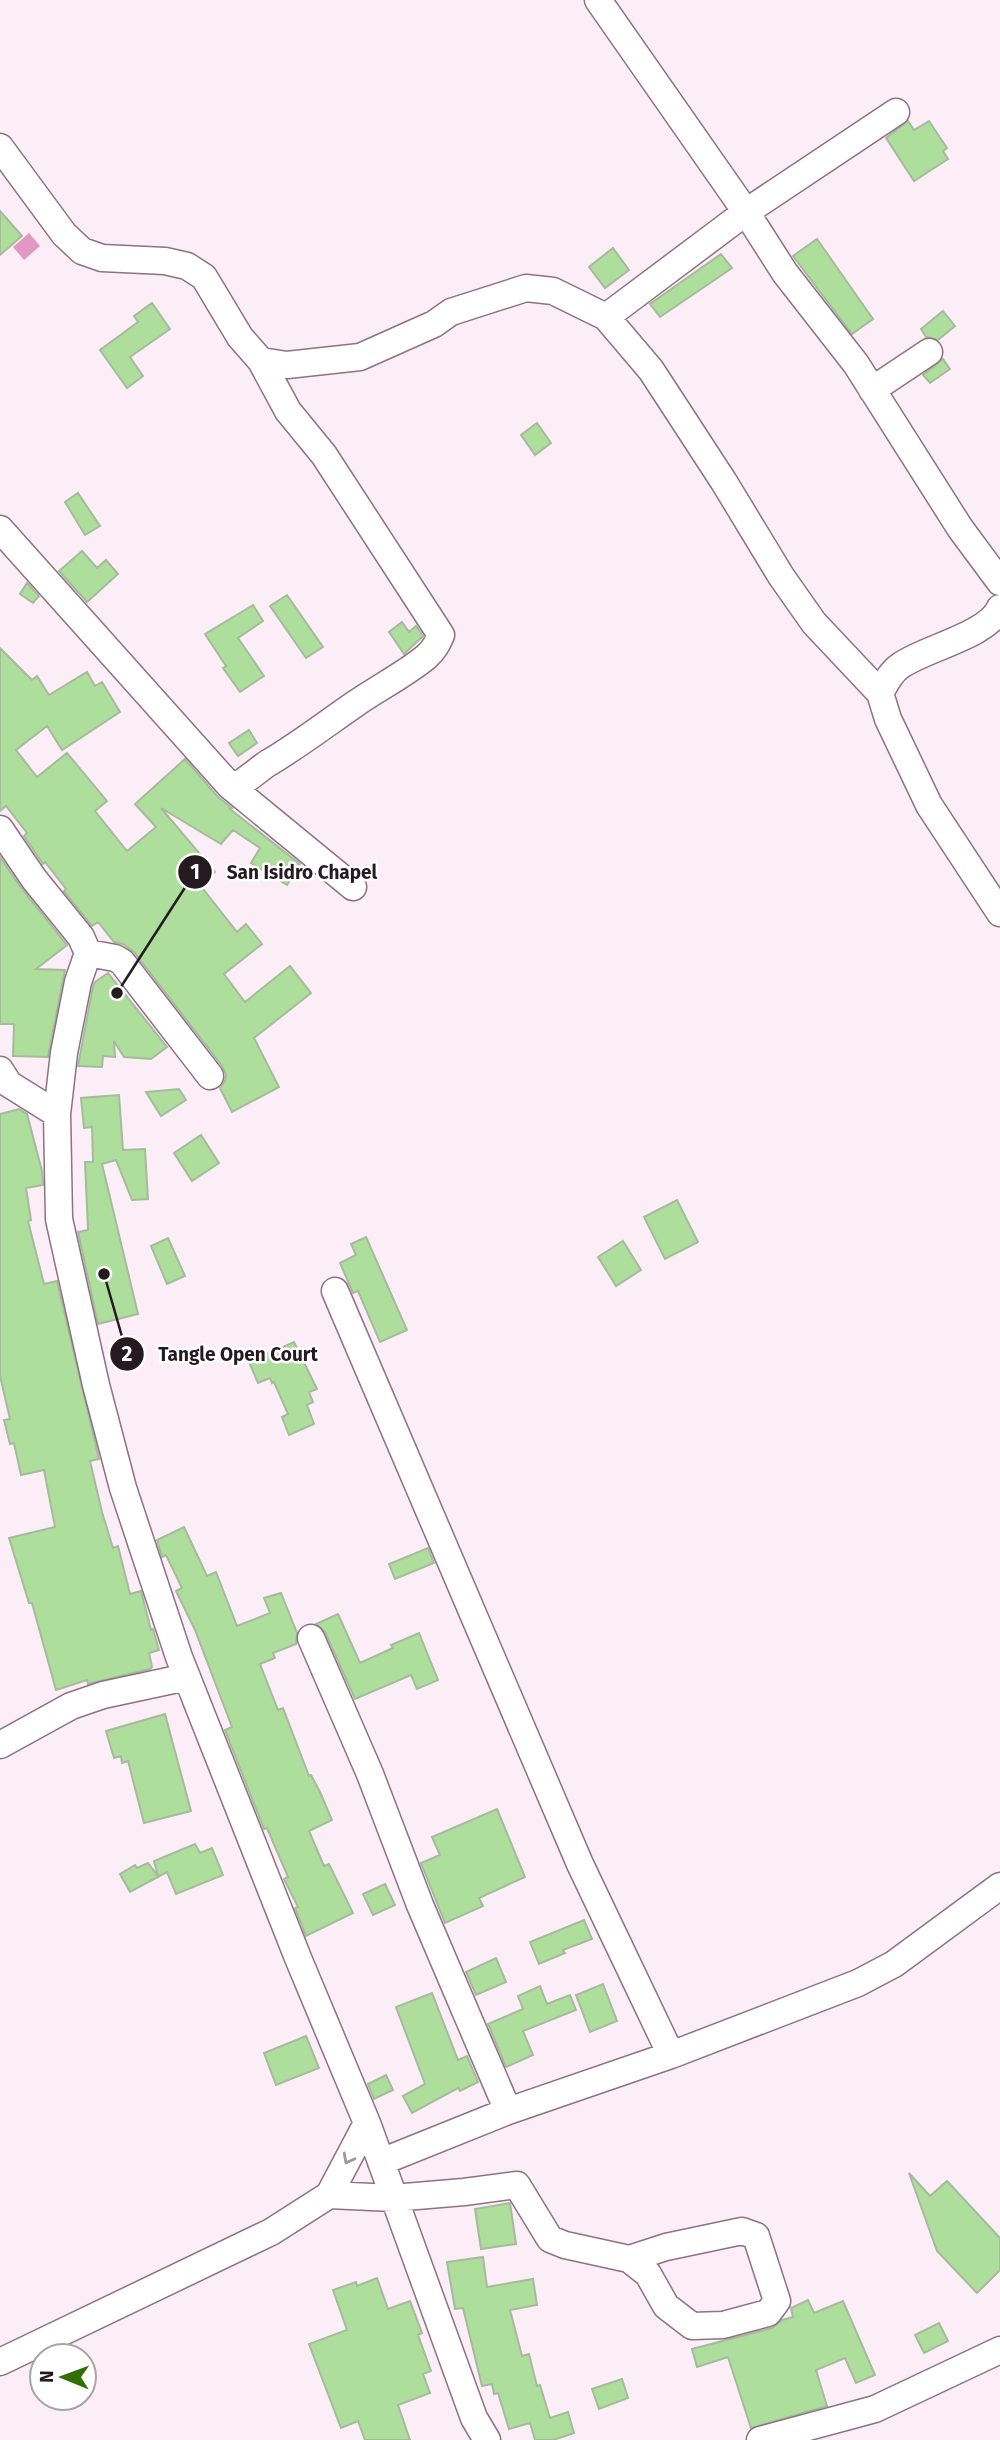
<svg xmlns="http://www.w3.org/2000/svg" width="1000" height="2440" font-family="'Fira Sans',sans-serif">
  <style>
    .water { fill: #e198c2 }
    .building { fill: #aede9b; stroke: #a6ba9e; stroke-width: 2 }
    .lines { fill: none; stroke-linecap: round; stroke-linejoin: round }
    .minor-casing { stroke: #8f7182; stroke-width: 29 }
    .minor { stroke: #fff; stroke-width: 26 }
    .oneway { stroke: #9d989b }
    .leader { fill: none; stroke: #261a21; stroke-width: 2.5 }
    .callout-dot { fill: #261a21; stroke: #fff; stroke-width: 2.5 }
    .mark-label { font-size: 21px; text-anchor: middle; font-weight: bold; fill: #fff }
    .callout-label { font-size: 19px; text-anchor: middle; font-weight: bold; fill: #261a21; stroke: #fff; stroke-width: 5; stroke-linejoin: round; paint-order: stroke }
  </style>
  <rect width="100%" height="100%" fill="#fceef6"/>
  <path class="water" d="M 29,233 L 40,246 L 24,260 L 13,247 Z"/>
  <path class="building" d="M 908,121 L 914,130 L 929,121 L 947,148 L 943,151 L 948,159 L 914,181 L 886,138 Z
    M 0,211 L 22,236 L 0,255 Z
    M 817,239 L 873,319 L 852,334 L 793,256 Z
    M 613,248 L 629,270 L 605,288 L 589,267 Z
    M 721,254 L 732,268 L 660,317 L 650,304 Z
    M 152,303 L 170,329 L 130,357 L 143,376 L 127,388 L 100,350 L 138,322 L 134,316 Z
    M 943,311 L 955,326 L 938,340 L 926,337 L 921,329 Z
    M 943,359 L 950,369 L 930,383 L 923,375 Z
    M 537,423 L 551,443 L 535,455 L 521,435 Z
    M 78,493 L 100,526 L 85,535 L 65,502 Z
    M 82,551 L 97,568 L 106,560 L 118,574 L 87,602 L 59,571 Z
    M 27,583 L 39,596 L 33,603 L 20,594 Z
    M 287,595 L 323,647 L 306,658 L 270,606 Z
    M 253,605 L 263,621 L 238,638 L 264,676 L 240,692 L 223,668 L 226,666 L 205,634 Z
    M 402,622 L 409,632 L 416,626 L 423,636 L 404,654 L 389,632 Z
    M 0,648 L 32,680 L 37,676 L 49,695 L 87,672 L 95,686 L 102,682 L 120,712 L 62,750 L 47,726 L 16,750 L 37,777 L 67,753 L 107,801 L 95,811 L 127,851 L 156,827 L 135,804 L 185,759 L 218,797 L 232,808 L 230,809 L 300,864 L 287,885 L 251,863 L 260,848 L 233,830 L 221,844 L 161,808 L 215,872 L 200,885 L 237,932 L 246,924 L 262,944 L 224,974 L 245,1002 L 290,966 L 311,993 L 254,1038 L 279,1087 L 232,1112 L 220,1088 L 225,1081 L 226,1075 L 222,1066 L 134,952 L 123,944 L 114,942 L 98,922 L 92,926 L 64,891 L 66,889 L 45,862 L 43,864 L 24,836 L 27,833 L 6,806 L 0,811 Z
    M 249,730 L 257,743 L 238,756 L 229,743 Z
    M 0,857 L 22,889 L 67,945 L 36,969 L 65,970 L 48,1057 L 13,1056 L 14,1024 L 0,1024 Z
    M 108,973 L 167,1047 L 151,1059 L 124,1057 L 114,1041 L 115,1057 L 103,1056 L 102,1067 L 78,1066 L 93,986 L 95,982 Z
    M 179,1089 L 186,1100 L 161,1116 L 146,1092 Z
    M 119,1095 L 123,1150 L 145,1149 L 148,1199 L 132,1200 L 116,1160 L 102,1164 L 138,1314 L 98,1324 L 78,1232 L 88,1230 L 85,1162 L 93,1162 L 92,1127 L 84,1128 L 81,1098 Z
    M 19,1109 L 27,1114 L 42,1171 L 43,1185 L 26,1188 L 31,1220 L 28,1221 L 44,1284 L 57,1281 L 99,1459 L 90,1461 L 102,1512 L 113,1548 L 118,1546 L 130,1594 L 141,1591 L 151,1630 L 153,1629 L 159,1650 L 149,1653 L 152,1667 L 150,1669 L 88,1684 L 87,1680 L 56,1690 L 32,1603 L 29,1603 L 9,1538 L 55,1527 L 44,1470 L 21,1475 L 14,1443 L 10,1444 L 4,1420 L 10,1419 L 0,1376 L 0,1114 Z
    M 201,1135 L 219,1163 L 192,1181 L 174,1153 Z
    M 677,1200 L 698,1242 L 665,1259 L 644,1217 Z
    M 366,1237 L 407,1330 L 380,1342 L 358,1291 L 353,1293 L 340,1263 L 356,1255 L 351,1244 Z
    M 168,1238 L 185,1276 L 167,1284 L 151,1246 Z
    M 623,1241 L 641,1270 L 616,1286 L 598,1257 Z
    M 294,1342 L 317,1389 L 309,1392 L 313,1402 L 307,1405 L 314,1424 L 289,1435 L 282,1417 L 288,1414 L 274,1382 L 272,1383 L 270,1378 L 258,1383 L 249,1362 Z
    M 184,1527 L 207,1576 L 216,1572 L 237,1626 L 270,1613 L 264,1598 L 281,1593 L 297,1633 L 296,1644 L 273,1653 L 275,1658 L 260,1664 L 278,1710 L 283,1708 L 309,1776 L 311,1775 L 320,1792 L 332,1820 L 309,1831 L 324,1866 L 329,1864 L 353,1913 L 306,1936 L 295,1908 L 298,1907 L 284,1879 L 288,1877 L 267,1828 L 264,1829 L 225,1730 L 232,1727 L 195,1630 L 176,1591 L 182,1588 L 166,1555 L 162,1557 L 157,1540 Z
    M 428,1548 L 434,1563 L 395,1579 L 389,1564 Z
    M 338,1614 L 360,1663 L 393,1648 L 391,1645 L 419,1633 L 438,1680 L 417,1689 L 411,1675 L 355,1699 L 325,1632 L 316,1624 Z
    M 165,1714 L 191,1811 L 144,1823 L 128,1761 L 122,1763 L 121,1756 L 114,1758 L 106,1731 Z
    M 497,1809 L 525,1877 L 479,1898 L 483,1906 L 445,1923 L 421,1863 L 440,1855 L 432,1837 Z
    M 195,1844 L 200,1853 L 212,1848 L 223,1875 L 176,1894 L 167,1872 L 130,1892 L 120,1874 L 135,1865 L 137,1868 L 148,1863 L 158,1876 L 154,1861 Z
    M 385,1884 L 395,1905 L 373,1915 L 363,1894 Z
    M 584,1920 L 592,1939 L 563,1950 L 565,1953 L 539,1964 L 530,1942 Z
    M 496,1958 L 506,1982 L 476,1995 L 466,1972 Z
    M 603,1984 L 617,2021 L 590,2032 L 576,1995 Z
    M 540,1986 L 547,2004 L 570,1995 L 576,2010 L 523,2031 L 533,2055 L 506,2067 L 488,2024 L 523,2009 L 518,1996 Z
    M 432,1993 L 458,2060 L 467,2056 L 478,2082 L 460,2091 L 458,2088 L 412,2113 L 403,2096 L 425,2084 L 396,2007 Z
    M 306,2036 L 319,2068 L 276,2085 L 264,2053 Z
    M 386,2075 L 393,2090 L 374,2099 L 368,2084 Z
    M 909,2173 L 930,2196 L 947,2181 L 1000,2238 L 1000,2270 L 977,2293 L 937,2251 Z
    M 510,2203 L 516,2244 L 481,2249 L 475,2209 Z
    M 483,2257 L 487,2287 L 533,2279 L 537,2305 L 510,2310 L 522,2356 L 529,2354 L 537,2386 L 540,2385 L 550,2418 L 568,2412 L 574,2433 L 553,2440 L 535,2440 L 530,2423 L 509,2429 L 498,2393 L 494,2394 L 492,2384 L 482,2386 L 463,2308 L 455,2309 L 447,2262 Z
    M 377,2278 L 388,2309 L 410,2301 L 422,2333 L 418,2335 L 431,2371 L 423,2374 L 430,2393 L 398,2405 L 410,2440 L 365,2440 L 358,2421 L 341,2428 L 309,2344 L 347,2330 L 333,2290 L 356,2282 L 357,2286 Z
    M 808,2300 L 814,2313 L 843,2301 L 875,2375 L 856,2383 L 845,2358 L 816,2370 L 827,2406 L 751,2428 L 728,2357 L 697,2367 L 692,2349 L 772,2328 L 782,2320 L 793,2317 L 791,2308 Z
    M 939,2323 L 948,2341 L 924,2353 L 915,2335 Z
    M 622,2379 L 628,2398 L 599,2409 L 592,2389 Z"/>
  <g class="lines">
    <defs>
      <path id="minor" d="M 598,0 L 746,212 L 785,273 L 856,364 L 960,528 L 1000,582
        M 0,147 L 64,234 L 82,251 L 102,258 L 165,261 L 187,266 L 204,277 L 240,337 L 261,361 L 287,365 L 360,357 L 434,324 L 451,312 L 526,288 L 553,291 L 606,317 L 651,370 L 724,482 L 781,576 L 814,623 L 880,693 L 888,719 L 929,805 L 1000,913
        M 606,317 L 746,212 L 896,112
        M 872,390 L 929,352
        M 0,529 L 230,786 L 353,887
        M 880,693 C 885,684 891,672 900,666 C 925,648 987,636 1000,608
        M 230,786 C 241,787 259,768 270,762 C 300,744 326,724 355,704 C 378,688 404,675 426,657 C 434,650 437,644 441,635 L 324,455 L 288,411 L 261,361
        M 0,829 L 34,879 L 81,937 L 88,953 L 78,982 L 64,1053 L 57,1114 L 59,1219 L 96,1385 L 123,1488 L 179,1657 L 298,1958 L 367,2123 L 474,2418 L 487,2440
        M 88,953 L 115,958 L 122,962 L 210,1076
        M 0,1070 L 9,1084 L 57,1114
        M 335,1291 L 580,1864 L 671,2055
        M 311,1638 L 370,1774 L 420,1905 L 508,2111
        M 0,1745 L 71,1706 L 103,1695 L 187,1677
        M 381,2162 L 508,2111 L 671,2055 L 858,1983 L 894,1964 L 1000,1886
        M 329,2195 L 393,2198 L 464,2192 L 517,2185 L 550,2239 L 565,2245 L 629,2259
        M 742,2231 L 756,2236 L 777,2301 L 768,2313 L 723,2325 L 692,2326 L 666,2306 L 648,2274 L 629,2259 L 666,2247 Z
        M 0,2362 L 271,2232 L 329,2195 L 367,2123
        M 760,2440 L 875,2409 L 1000,2350"/>
    </defs>
    <use href="#minor" class="minor-casing"/>
    <use href="#minor" class="minor"/>
  </g>
  <defs><path id="oneway-chevron" d="M-2-3.5L2.5 0L-2 3.5" fill="none" stroke-width="1.6" stroke-linecap="round" stroke-linejoin="round" transform="scale(1.75)"/></defs>
  <use class="oneway" href="#oneway-chevron" transform="translate(348 2159) rotate(118)"/>
  <path class="leader" d="M117 993L195 872M104 1274L127 1354"/>
  <g class="callout-dot">
    <circle cx="117" cy="993" r="7"/>
    <circle cx="104" cy="1274" r="7"/>
    <circle cx="195" cy="872" r="18"/>
    <circle cx="127" cy="1354" r="18"/>
  </g>
  <g class="mark-label">
    <text x="195" y="879">1</text>
    <text x="127" y="1361">2</text>
  </g>
  <g class="callout-label">
    <text x="302" y="879">San Isidro Chapel</text>
    <text x="238" y="1361">Tangle Open Court</text>
  </g>
  <g transform="translate(63 2377) rotate(271)"><circle r="33" fill="#ffffff" stroke="#a8a3a6" stroke-width="2"/>
  <path d="M0-5L12 26L0 18L-12 26Z" fill="#316f04"/>
  <text y="-10" font-size="19" font-weight="bold" text-anchor="middle" fill="#261a21">N</text>
  </g>
</svg>
